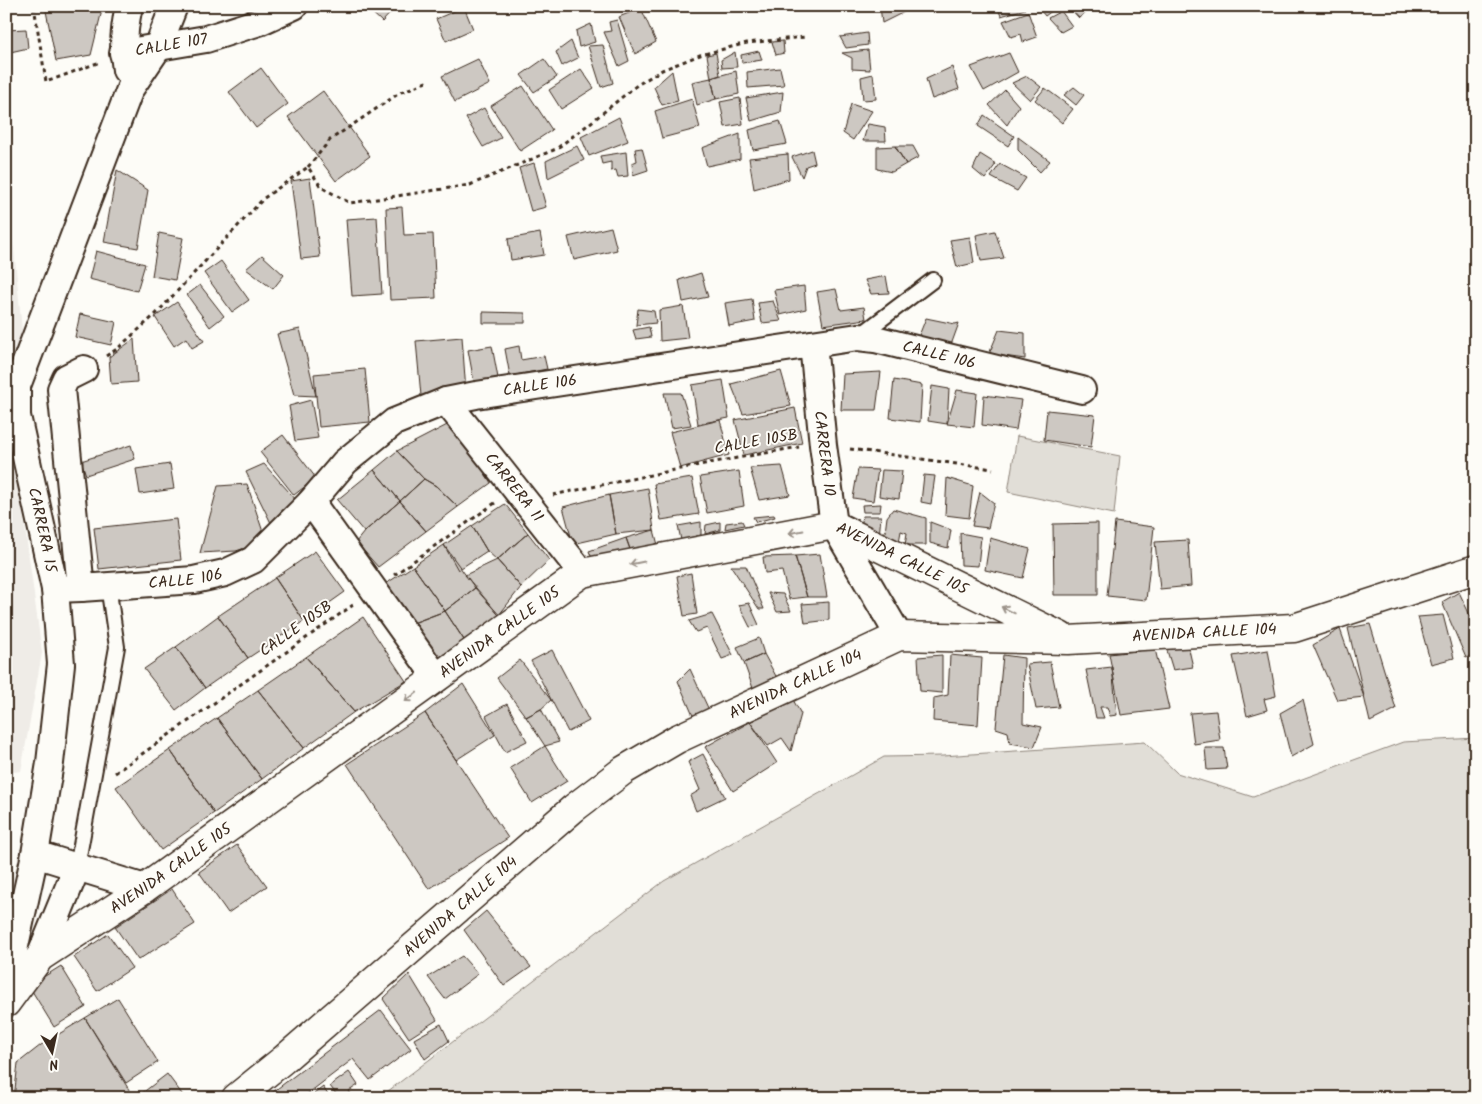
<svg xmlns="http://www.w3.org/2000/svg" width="1482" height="1104" font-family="Kalam,sans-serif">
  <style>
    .built { fill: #efece7 }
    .green { fill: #e1ded7; stroke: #8e847a }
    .building { fill: #cdc8c2; stroke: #3b2a1e }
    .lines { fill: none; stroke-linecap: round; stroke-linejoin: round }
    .service-casing { stroke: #3b2a1e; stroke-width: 18 }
    .minor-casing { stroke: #3b2a1e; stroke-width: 30 }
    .secondary-casing { stroke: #3b2a1e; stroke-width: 31 }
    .path { stroke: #3b2a1e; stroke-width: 3; stroke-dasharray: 4 4; stroke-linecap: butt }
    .service { stroke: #fdfcf7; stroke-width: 14 }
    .minor { stroke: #fdfcf7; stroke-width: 26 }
    .secondary { stroke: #fdfcf7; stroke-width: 28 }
    .oneway { stroke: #9c938a }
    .labels { text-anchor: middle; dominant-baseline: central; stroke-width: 4; stroke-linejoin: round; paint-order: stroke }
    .street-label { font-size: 16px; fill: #3b2a1e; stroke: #fdfcf7 }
  </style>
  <rect width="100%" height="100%" fill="#fdfcf7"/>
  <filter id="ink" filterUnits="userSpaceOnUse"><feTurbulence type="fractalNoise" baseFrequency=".02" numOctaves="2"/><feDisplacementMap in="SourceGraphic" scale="10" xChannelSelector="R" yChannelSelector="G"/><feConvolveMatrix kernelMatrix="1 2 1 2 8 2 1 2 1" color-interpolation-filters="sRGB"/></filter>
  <g filter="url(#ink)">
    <path class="built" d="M 6,193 L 14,249 L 22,330 L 6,375 Z
      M 6,388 L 42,653 L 21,771 L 6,773 Z"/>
    <path class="green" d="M 1017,436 L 1120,456 L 1114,514 L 1008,492 Z
      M 1476,738 L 1476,1098 L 379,1098 L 664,881 L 884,757 L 943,756 L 1145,742 L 1177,773 L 1253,797 L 1403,742 Z"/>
    <path class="building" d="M 45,6 L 103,6 L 91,55 L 56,61 Z
      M 365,6 L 397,6 L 382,22 Z
      M 880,6 L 906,6 L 908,10 L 882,23 Z
      M 997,6 L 1024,6 L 1025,9 L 1001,16 Z
      M 1037,6 L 1057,6 L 1057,7 L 1045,16 Z
      M 1068,6 L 1093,6 L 1079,18 Z
      M 464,7 L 473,29 L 446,41 L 436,19 Z
      M 641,8 L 656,42 L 635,54 L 619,17 Z
      M 1061,11 L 1072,26 L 1061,32 L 1048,18 Z
      M 1028,12 L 1037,37 L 1023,42 L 1021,34 L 1011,37 L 1003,21 Z
      M 617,20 L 629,61 L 619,66 L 604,32 L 611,31 L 609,22 Z
      M 591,24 L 595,42 L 579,47 L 576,31 Z
      M 26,29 L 28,48 L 6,53 L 6,30 Z
      M 867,33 L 868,45 L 846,48 L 840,37 Z
      M 571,41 L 578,58 L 562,66 L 556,52 Z
      M 783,41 L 784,53 L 776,55 L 772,42 Z
      M 603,45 L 613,83 L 601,87 L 588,46 Z
      M 868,50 L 870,70 L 852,69 L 852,58 L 842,53 Z
      M 759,51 L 762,60 L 742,63 L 741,55 Z
      M 735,52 L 737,67 L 722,68 L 721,60 Z
      M 716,53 L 720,75 L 711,78 L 707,55 Z
      M 1009,53 L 1018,72 L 984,91 L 971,67 Z
      M 478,59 L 490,84 L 455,102 L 442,76 Z
      M 544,59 L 557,77 L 534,92 L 521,75 Z
      M 952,67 L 959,89 L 932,99 L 926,79 Z
      M 261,68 L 288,104 L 256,128 L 229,92 Z
      M 780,68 L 784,85 L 748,88 L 747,72 Z
      M 581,69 L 594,88 L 561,109 L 549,90 Z
      M 672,71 L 678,101 L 662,105 L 654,87 Z
      M 736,71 L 739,94 L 716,99 L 711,78 Z
      M 873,74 L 876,99 L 863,100 L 861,77 Z
      M 1027,76 L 1041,87 L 1030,100 L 1012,83 Z
      M 711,78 L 716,99 L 697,105 L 692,82 Z
      M 523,86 L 552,130 L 520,151 L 491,106 Z
      M 1074,87 L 1084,95 L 1076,105 L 1064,95 Z
      M 1045,88 L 1073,109 L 1062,123 L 1035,100 Z
      M 1005,90 L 1019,106 L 1007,125 L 989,105 Z
      M 323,91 L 370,156 L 336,181 L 288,117 Z
      M 783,92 L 781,112 L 751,121 L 746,98 Z
      M 740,98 L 743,124 L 725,127 L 720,102 Z
      M 692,99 L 700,128 L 662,138 L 655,111 Z
      M 851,104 L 872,111 L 853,140 L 843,133 Z
      M 484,108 L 501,138 L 483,147 L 466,118 Z
      M 984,115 L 1014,136 L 1008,146 L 978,126 Z
      M 619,117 L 628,141 L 589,156 L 581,137 Z
      M 780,121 L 787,144 L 753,150 L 749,130 Z
      M 868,124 L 885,127 L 886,141 L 863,141 Z
      M 740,134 L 740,159 L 707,166 L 702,148 Z
      M 1018,137 L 1050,161 L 1040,172 L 1018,150 Z
      M 577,146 L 584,160 L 548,178 L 546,161 Z
      M 895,146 L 913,146 L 919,157 L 906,164 Z
      M 895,146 L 906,164 L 892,172 L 877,169 L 877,147 Z
      M 642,148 L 648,170 L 633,175 L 632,163 L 637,161 L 635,149 Z
      M 812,150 L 815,163 L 806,166 L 802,177 L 792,157 Z
      M 626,152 L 628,176 L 618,177 L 616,170 L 611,171 L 611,162 L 602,164 L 600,156 Z
      M 788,154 L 789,179 L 754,189 L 749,158 Z
      M 980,154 L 996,164 L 985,179 L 973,169 Z
      M 534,163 L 546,207 L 531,211 L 519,168 Z
      M 1000,164 L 1026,178 L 1017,191 L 991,177 Z
      M 117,170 L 148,190 L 138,248 L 104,242 Z
      M 310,178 L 320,257 L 301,259 L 291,181 Z
      M 402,207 L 404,235 L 433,234 L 436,298 L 390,300 L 386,208 Z
      M 377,217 L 382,294 L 352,296 L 346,219 Z
      M 611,227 L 617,250 L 574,260 L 568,237 Z
      M 995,231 L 1004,258 L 981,261 L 976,235 Z
      M 159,233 L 183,238 L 175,280 L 152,276 Z
      M 540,233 L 544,255 L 511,260 L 508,239 Z
      M 970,237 L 974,263 L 957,267 L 950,240 Z
      M 96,251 L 145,264 L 137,291 L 89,279 Z
      M 262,255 L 284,275 L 273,289 L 246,269 Z
      M 221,261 L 249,300 L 232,312 L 204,273 Z
      M 701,273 L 708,297 L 683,302 L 679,280 Z
      M 886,276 L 889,293 L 871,294 L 865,280 Z
      M 200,285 L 224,316 L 210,327 L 187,295 Z
      M 804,286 L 806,309 L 780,315 L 774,290 Z
      M 836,289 L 841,310 L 864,307 L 866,319 L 823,325 L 817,292 Z
      M 752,299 L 755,321 L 729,326 L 725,303 Z
      M 773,301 L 781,321 L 762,323 L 758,303 Z
      M 177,302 L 204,341 L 192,348 L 186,338 L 174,346 L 155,317 Z
      M 683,306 L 688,338 L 660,341 L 659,310 Z
      M 638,309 L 654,311 L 656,323 L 636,325 Z
      M 483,312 L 525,313 L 525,323 L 483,323 Z
      M 80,314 L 116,322 L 111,345 L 75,337 Z
      M 926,318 L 955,324 L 959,323 L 951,345 L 918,338 Z
      M 649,327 L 651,337 L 636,339 L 633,330 Z
      M 300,329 L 316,396 L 294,395 L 277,334 Z
      M 999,330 L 1025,333 L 1025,359 L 989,354 Z
      M 462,337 L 466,392 L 421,396 L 416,341 Z
      M 134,339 L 137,382 L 111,384 L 109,357 Z
      M 492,346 L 498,378 L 474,382 L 468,350 Z
      M 519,346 L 521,360 L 544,356 L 547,369 L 510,376 L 505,349 Z
      M 365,369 L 370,422 L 319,427 L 314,374 Z
      M 781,371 L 791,406 L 743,414 L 731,384 Z
      M 881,372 L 876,410 L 841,410 L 843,374 Z
      M 723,380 L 729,418 L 698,424 L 692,385 Z
      M 894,380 L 922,385 L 920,422 L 890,418 Z
      M 932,386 L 949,389 L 947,424 L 928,421 Z
      M 957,390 L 977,393 L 974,427 L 947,424 Z
      M 664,393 L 681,393 L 691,425 L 672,428 Z
      M 984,395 L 1021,400 L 1016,430 L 982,425 Z
      M 311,400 L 318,438 L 295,441 L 289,406 Z
      M 795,408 L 802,443 L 744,455 L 735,420 Z
      M 1047,410 L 1095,415 L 1091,447 L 1044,440 Z
      M 720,420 L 729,455 L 680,468 L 670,432 Z
      M 453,422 L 491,483 L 458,507 L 436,486 L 424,479 L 397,451 Z
      M 283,435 L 316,478 L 294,495 L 260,452 Z
      M 131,445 L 135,459 L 86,475 L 81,461 Z
      M 397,451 L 424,479 L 400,501 L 374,470 Z
      M 170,464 L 174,489 L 140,494 L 136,469 Z
      M 264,464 L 298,502 L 272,525 L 246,472 Z
      M 782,466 L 790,495 L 759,500 L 750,468 Z
      M 858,469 L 878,470 L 873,501 L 853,498 Z
      M 374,470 L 400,501 L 364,532 L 337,500 Z
      M 882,470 L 902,471 L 899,499 L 879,496 Z
      M 739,471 L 744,506 L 707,513 L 700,477 Z
      M 924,475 L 935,476 L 931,504 L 921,502 Z
      M 692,478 L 699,514 L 661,520 L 654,484 Z
      M 947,478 L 973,486 L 969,518 L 945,515 Z
      M 424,479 L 436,486 L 458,507 L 426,531 L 400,501 Z
      M 247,484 L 266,541 L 236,551 L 200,553 L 218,486 Z
      M 648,488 L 654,530 L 616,534 L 609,495 Z
      M 980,492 L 994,503 L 988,528 L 972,526 Z
      M 609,495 L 616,534 L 573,544 L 563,507 Z
      M 400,501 L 426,531 L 378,567 L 356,542 L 364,532 Z
      M 505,504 L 528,533 L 497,560 L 487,551 L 472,526 Z
      M 881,504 L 880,512 L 863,512 L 862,505 Z
      M 893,509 L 926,518 L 926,545 L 905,545 L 907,533 L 901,531 L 899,542 L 884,540 L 887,517 Z
      M 774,515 L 775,517 L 756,522 L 753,517 Z
      M 863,516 L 881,516 L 879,537 L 859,536 Z
      M 176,519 L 181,560 L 99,569 L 94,528 Z
      M 742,521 L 744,525 L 725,529 L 726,523 Z
      M 701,522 L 701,535 L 681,540 L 678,526 Z
      M 720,522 L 720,530 L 705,534 L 706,525 Z
      M 930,522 L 951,530 L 948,548 L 930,543 Z
      M 1115,522 L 1154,527 L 1146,600 L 1107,596 Z
      M 1098,523 L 1098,595 L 1054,595 L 1053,524 Z
      M 472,526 L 487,551 L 458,570 L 444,545 Z
      M 654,530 L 658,545 L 631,552 L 626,538 Z
      M 528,533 L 549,560 L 521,587 L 497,560 Z
      M 960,533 L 981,537 L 978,566 L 961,565 Z
      M 626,538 L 631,552 L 593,561 L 589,551 Z
      M 990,538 L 1030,549 L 1023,578 L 985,570 Z
      M 1188,540 L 1191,586 L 1160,589 L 1155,542 Z
      M 444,545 L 475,588 L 445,611 L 413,566 Z
      M 315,551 L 345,592 L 304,621 L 275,578 Z
      M 820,554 L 827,597 L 807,597 L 795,556 Z
      M 795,556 L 807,597 L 789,599 L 782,571 L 765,573 L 763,557 Z
      M 497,560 L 521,587 L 499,615 L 465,575 Z
      M 413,566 L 445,611 L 413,623 L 384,585 Z
      M 731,566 L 746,566 L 764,609 L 759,609 Z
      M 691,573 L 697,614 L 684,616 L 677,576 Z
      M 275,578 L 304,621 L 248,658 L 218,616 Z
      M 475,588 L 499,615 L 464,640 L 445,611 Z
      M 1459,592 L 1476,628 L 1476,653 L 1466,658 L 1442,602 Z
      M 768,593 L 783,594 L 791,611 L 777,612 Z
      M 829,602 L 829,620 L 805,623 L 802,604 Z
      M 749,603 L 759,625 L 750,627 L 739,605 Z
      M 445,611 L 464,640 L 438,658 L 413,623 Z
      M 712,614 L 733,655 L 722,659 L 707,628 L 696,632 L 689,621 Z
      M 1443,615 L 1454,658 L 1431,664 L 1418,617 Z
      M 218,616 L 248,658 L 205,688 L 176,647 Z
      M 363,617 L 406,681 L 354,712 L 306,657 Z
      M 1370,624 L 1396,709 L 1370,722 L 1348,628 Z
      M 1340,629 L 1364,697 L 1337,700 L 1313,645 Z
      M 759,638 L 764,654 L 744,663 L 737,647 Z
      M 1187,641 L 1193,667 L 1173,670 L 1165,644 Z
      M 176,647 L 205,688 L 176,710 L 144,669 Z
      M 1155,649 L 1169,709 L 1121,715 L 1109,654 Z
      M 552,650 L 589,721 L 568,732 L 531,661 Z
      M 1268,650 L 1276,696 L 1264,699 L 1267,710 L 1247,716 L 1233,656 Z
      M 764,654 L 777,678 L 754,691 L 744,663 Z
      M 942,655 L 942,693 L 920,691 L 918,657 Z
      M 950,655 L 982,658 L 978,725 L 933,721 L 934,698 L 948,695 Z
      M 1003,655 L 1024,658 L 1023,723 L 1042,727 L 1034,747 L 1010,743 L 1008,732 L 996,728 Z
      M 306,657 L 354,712 L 304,748 L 258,690 Z
      M 520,660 L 551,700 L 541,709 L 526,717 L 497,678 Z
      M 1050,662 L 1059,707 L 1036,709 L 1027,664 Z
      M 1112,667 L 1117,715 L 1110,716 L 1107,707 L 1100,707 L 1104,718 L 1096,718 L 1086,670 Z
      M 690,669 L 709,710 L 694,718 L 678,681 Z
      M 463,684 L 495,735 L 456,760 L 425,713 Z
      M 258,690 L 304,748 L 262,779 L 217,718 Z
      M 792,698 L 801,714 L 791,751 L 782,738 L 768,746 L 750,722 Z
      M 1303,700 L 1314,744 L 1291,757 L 1280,713 Z
      M 507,704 L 527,741 L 505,752 L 486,716 Z
      M 541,709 L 559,742 L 545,746 L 526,717 Z
      M 1216,711 L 1220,740 L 1194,744 L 1190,713 Z
      M 425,713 L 508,838 L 429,889 L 347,764 Z
      M 217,718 L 262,779 L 214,813 L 170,750 Z
      M 750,722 L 777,763 L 733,791 L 705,747 Z
      M 545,746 L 567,781 L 532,803 L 510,768 Z
      M 1205,748 L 1224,748 L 1227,769 L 1207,770 Z
      M 170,750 L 214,813 L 161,850 L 116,787 Z
      M 703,754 L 725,797 L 696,811 L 690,796 L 700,790 L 688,762 Z
      M 6,778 L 9,794 L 10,826 L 6,837 Z
      M 237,845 L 267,886 L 228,913 L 199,872 Z
      M 172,889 L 195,924 L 138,960 L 115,927 Z
      M 486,911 L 531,967 L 504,986 L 464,930 Z
      M 108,934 L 132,968 L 97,991 L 74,957 Z
      M 462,956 L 478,974 L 445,999 L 428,977 Z
      M 61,966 L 86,1007 L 54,1027 L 29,986 Z
      M 409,974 L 437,1020 L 409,1038 L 383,999 Z
      M 118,998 L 158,1062 L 126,1083 L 85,1018 Z
      M 381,1010 L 411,1049 L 370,1080 L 353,1059 L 306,1095 L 308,1098 L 265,1098 Z
      M 85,1018 L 131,1093 L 126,1098 L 14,1098 L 18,1063 L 41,1045 Z
      M 441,1024 L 449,1041 L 425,1059 L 414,1039 Z
      M 349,1072 L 358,1085 L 349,1091 L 354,1098 L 339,1098 L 330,1086 Z
      M 167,1074 L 185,1098 L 144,1098 L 141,1094 Z
      M 323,1087 L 330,1098 L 317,1098 L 314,1094 Z"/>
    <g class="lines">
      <defs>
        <path id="service" d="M 858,337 L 933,280
          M 77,867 L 117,647 L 108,585"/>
        <g id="minor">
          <path id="s1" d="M 123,53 L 206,39 L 259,22 L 294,6"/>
          <path d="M 126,70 C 122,47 124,28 129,6"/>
          <path id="s2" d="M 813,344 L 823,445 L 834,525 L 899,636"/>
          <path id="s3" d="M 446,401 L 582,573"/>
          <path d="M 311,502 L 437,678"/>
          <path d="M 81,588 L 61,389 L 66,378 L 84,369"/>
          <path id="s4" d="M 55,589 L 81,588 L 194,580 L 225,573 L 253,560 L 311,502 L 345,462 L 394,422 L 446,401 L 476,395 L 858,337 L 875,339 L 1082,390"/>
          <path d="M 35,854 L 145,888"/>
          <path d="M 40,957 L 77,867"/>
          <path d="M 6,987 L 35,854 L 50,763 L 61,664 L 55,589 L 17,416 L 17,386 L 130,89 L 157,49 L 174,6"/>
        </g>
        <g id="secondary">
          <path id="s5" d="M 6,1003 L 40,957 L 145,888 L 582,573 L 834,525 L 1060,636"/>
          <path id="s6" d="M 236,1098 L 283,1060 L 574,808 L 624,770 L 677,739 L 899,636 L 1068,640 L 1294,628 L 1476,569"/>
        </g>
      </defs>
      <use href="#service" class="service-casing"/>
      <use href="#minor" class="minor-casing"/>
      <use href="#secondary" class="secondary-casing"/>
      <path class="path" d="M 34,6 L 46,82 L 100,62
        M 308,167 L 330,140 L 401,92 L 429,81
        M 106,356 L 117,349 L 156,314 L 264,198 L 308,167 L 321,187 L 350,203 L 470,185 L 556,149 L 589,124 L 637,85 L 662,70 L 700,55 L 747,43 L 805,37
        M 850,449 L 993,469
        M 553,495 L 704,464 L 799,447
        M 394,575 L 495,503
        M 115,773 L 353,605"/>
      <use href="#service" class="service"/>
      <use href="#minor" class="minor"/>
      <use href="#secondary" class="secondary"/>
    </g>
    <defs><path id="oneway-shaft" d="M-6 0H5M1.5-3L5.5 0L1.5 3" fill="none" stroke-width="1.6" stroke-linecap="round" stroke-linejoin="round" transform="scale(1.25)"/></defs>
    <g class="oneway">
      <use href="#oneway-shaft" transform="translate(796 532) rotate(169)"/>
      <use href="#oneway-shaft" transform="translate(637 563) rotate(169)"/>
      <use href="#oneway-shaft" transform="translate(1008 610) rotate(-154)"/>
      <use href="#oneway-shaft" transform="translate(411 697) rotate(144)"/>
    </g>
  </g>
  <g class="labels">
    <g class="street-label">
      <text stroke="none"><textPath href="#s1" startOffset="49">CALLE 107</textPath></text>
      <text stroke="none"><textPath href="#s4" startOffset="956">CALLE 106</textPath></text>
      <text stroke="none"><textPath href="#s4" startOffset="551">CALLE 106</textPath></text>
      <text transform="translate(756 442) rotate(-10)">CALLE 105B</text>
      <text stroke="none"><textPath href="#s2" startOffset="110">CARRERA 10</textPath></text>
      <text stroke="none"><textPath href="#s3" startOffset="110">CARRERA 11</textPath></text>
      <text transform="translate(42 530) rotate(78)">CARRERA 15</text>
      <text stroke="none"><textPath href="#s5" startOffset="1054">AVENIDA CALLE 105</textPath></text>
      <text stroke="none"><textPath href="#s4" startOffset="131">CALLE 106</textPath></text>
      <text transform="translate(296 629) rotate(-35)">CALLE 105B</text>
      <text stroke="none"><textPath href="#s5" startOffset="620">AVENIDA CALLE 105</textPath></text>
      <text stroke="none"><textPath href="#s6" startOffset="1120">AVENIDA CALLE 104</textPath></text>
      <text stroke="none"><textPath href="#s6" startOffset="700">AVENIDA CALLE 104</textPath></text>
      <text stroke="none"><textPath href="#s5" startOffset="215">AVENIDA CALLE 105</textPath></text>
      <text stroke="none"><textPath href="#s6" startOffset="295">AVENIDA CALLE 104</textPath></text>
    </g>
  </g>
  <rect width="1482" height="1104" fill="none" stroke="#fdfcf7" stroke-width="25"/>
  <rect x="12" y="12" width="1457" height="1079" fill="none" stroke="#3b2a1e" stroke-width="2" filter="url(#ink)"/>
  <g transform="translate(52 1052) rotate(171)" stroke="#fdfcf7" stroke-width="4" paint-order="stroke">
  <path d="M0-4L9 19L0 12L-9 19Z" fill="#3b2a1e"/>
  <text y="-8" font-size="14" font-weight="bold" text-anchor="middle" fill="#3b2a1e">N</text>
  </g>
</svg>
